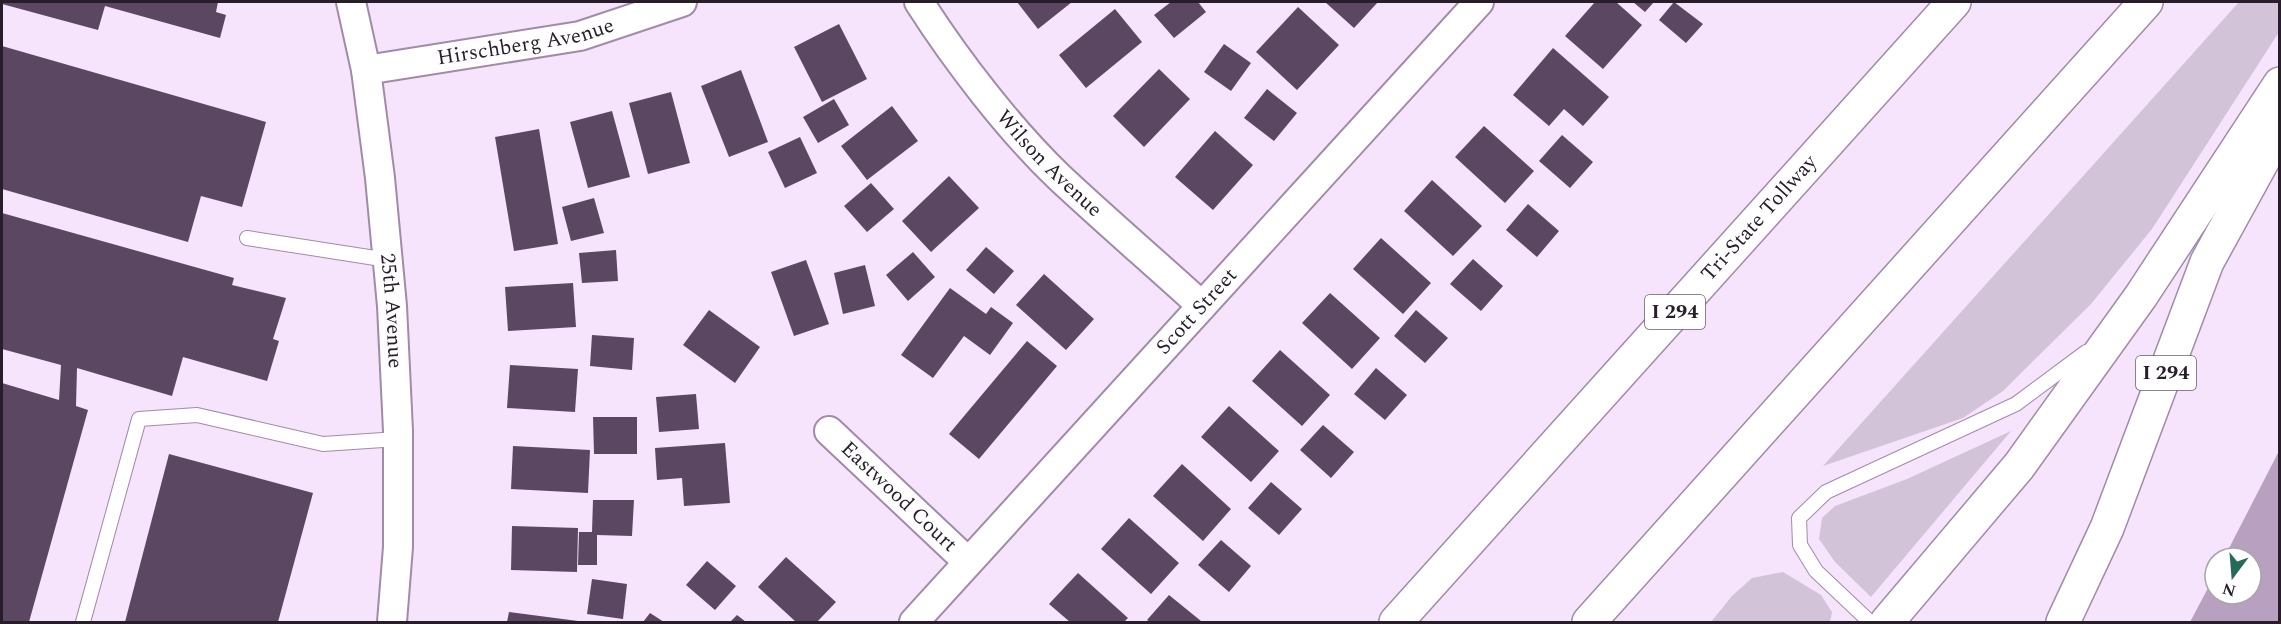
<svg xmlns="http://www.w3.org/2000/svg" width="2281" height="624" font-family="Spectral,serif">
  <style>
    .green { fill: #d3c3d9 }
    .forest { fill: #b8a1c0 }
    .building { fill: #5b4762 }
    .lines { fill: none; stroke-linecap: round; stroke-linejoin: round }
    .lane-casing { stroke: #a18ba9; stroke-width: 16 }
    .street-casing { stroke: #a18ba9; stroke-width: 32 }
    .highway-casing { stroke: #a18ba9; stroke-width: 36 }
    .lane { stroke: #fff; stroke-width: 14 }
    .street { stroke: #fff; stroke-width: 28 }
    .highway { stroke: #fff; stroke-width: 33 }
    .labels { text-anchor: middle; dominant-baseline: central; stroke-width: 6; stroke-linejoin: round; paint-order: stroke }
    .shield { fill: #fff; stroke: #68626a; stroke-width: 1.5 }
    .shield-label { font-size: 20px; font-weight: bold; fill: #271e2a }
    .street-label { font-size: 21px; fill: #271e2a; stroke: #fff }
  </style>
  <rect width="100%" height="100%" fill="#f6e3fc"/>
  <path class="green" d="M 2239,2 L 2279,2 L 2279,32 L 2152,229 L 2091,304 L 2003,391 L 1963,418 L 1823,466 Z
    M 2011,431 L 1871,597 L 1835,562 L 1819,539 L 1822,518 L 1835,506 L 1907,479 Z
    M 1783,572 L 1821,595 L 1832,612 L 1830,622 L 1711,622 L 1732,596 L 1752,578 Z"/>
  <path class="forest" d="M 2279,451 L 2279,622 L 2190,622 L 2215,575 L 2215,594 L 2251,594 L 2251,558 L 2224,558 Z"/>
  <path class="building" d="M 2,2 L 218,2 L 216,12 L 226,15 L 220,38 L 105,6 L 98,30 L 2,4 Z
    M 1017,2 L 1072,2 L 1038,29 Z
    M 1171,2 L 1198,2 L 1206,12 L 1174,38 L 1154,15 Z
    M 1325,2 L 1378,2 L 1354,28 Z
    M 1595,2 L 1616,2 L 1642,25 L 1603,69 L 1565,36 Z
    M 1633,2 L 1654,2 L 1645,12 Z
    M 1674,2 L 1703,24 L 1686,43 L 1659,20 Z
    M 1298,7 L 1339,45 L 1297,90 L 1256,52 Z
    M 1115,9 L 1142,42 L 1086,88 L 1059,55 Z
    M 839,24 L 867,79 L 822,102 L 794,47 Z
    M 1224,44 L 1251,63 L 1231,91 L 1204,72 Z
    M 2,46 L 266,122 L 242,207 L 201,196 L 188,242 L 2,189 Z
    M 1553,48 L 1609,97 L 1583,126 L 1564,109 L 1549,126 L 1513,95 Z
    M 1159,69 L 1190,99 L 1144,147 L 1113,116 Z
    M 741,70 L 768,142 L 729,157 L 701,86 Z
    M 1267,89 L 1297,113 L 1274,141 L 1244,118 Z
    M 671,92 L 690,163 L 648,174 L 629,103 Z
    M 834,99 L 849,125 L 818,143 L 803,117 Z
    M 892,106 L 918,141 L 867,180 L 841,146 Z
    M 612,111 L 630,177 L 588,188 L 570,122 Z
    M 1484,126 L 1534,171 L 1505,203 L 1455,157 Z
    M 539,129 L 558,244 L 514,251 L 495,137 Z
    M 1215,131 L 1253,165 L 1213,210 L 1175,177 Z
    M 1562,135 L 1593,162 L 1570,188 L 1539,161 Z
    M 800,137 L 817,173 L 785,188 L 768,152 Z
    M 949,176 L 979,208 L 931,252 L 902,221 Z
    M 1432,180 L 1482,226 L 1453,256 L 1404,211 Z
    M 871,183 L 894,209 L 867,232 L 844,206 Z
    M 594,198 L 604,233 L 571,241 L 562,207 Z
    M 1528,204 L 1559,231 L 1537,257 L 1506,230 Z
    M 2,213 L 234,278 L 232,285 L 286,298 L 273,339 L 279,341 L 267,381 L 183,357 L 172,396 L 77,368 L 76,406 L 88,410 L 29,622 L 2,622 L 2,383 L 59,400 L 61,365 L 2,349 Z
    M 1381,238 L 1431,283 L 1403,314 L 1353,269 Z
    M 986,247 L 1014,271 L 994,294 L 966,270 Z
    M 616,250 L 618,281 L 582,283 L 579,253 Z
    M 913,252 L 935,277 L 908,301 L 886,275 Z
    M 1473,259 L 1503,286 L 1481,311 L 1450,284 Z
    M 806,260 L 829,324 L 794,336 L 771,272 Z
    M 865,265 L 875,306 L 843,314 L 834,273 Z
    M 1044,274 L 1094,319 L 1066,350 L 1016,305 Z
    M 573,283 L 576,327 L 508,331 L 505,287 Z
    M 950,288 L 986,314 L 991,307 L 1013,323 L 990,355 L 964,336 L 933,378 L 901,355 Z
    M 1330,293 L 1380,338 L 1352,369 L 1302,323 Z
    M 709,310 L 760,347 L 735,383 L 683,345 Z
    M 1416,310 L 1448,338 L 1425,363 L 1394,336 Z
    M 592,335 L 634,338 L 632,370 L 590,366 Z
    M 1027,341 L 1057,366 L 979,459 L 949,434 Z
    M 1280,350 L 1330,395 L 1302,426 L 1252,381 Z
    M 510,365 L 578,369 L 575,412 L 507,408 Z
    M 1376,368 L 1407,395 L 1385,420 L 1354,394 Z
    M 696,394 L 699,429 L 659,432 L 656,397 Z
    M 1229,406 L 1279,451 L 1251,482 L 1201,437 Z
    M 593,417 L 637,417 L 637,454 L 594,454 Z
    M 1323,425 L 1354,452 L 1331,478 L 1300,450 Z
    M 725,443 L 730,503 L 684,506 L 682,478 L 657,480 L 655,448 Z
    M 513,446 L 590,450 L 588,493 L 511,489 Z
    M 169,454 L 313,493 L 278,622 L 125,622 Z
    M 1182,464 L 1231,509 L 1203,541 L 1153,496 Z
    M 1271,482 L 1302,509 L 1279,535 L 1248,508 Z
    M 593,500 L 634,500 L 632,536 L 597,535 L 597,565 L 578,565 L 579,532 L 592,532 Z
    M 1129,518 L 1179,563 L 1151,594 L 1101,549 Z
    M 512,526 L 578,528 L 577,572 L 511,570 Z
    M 1221,540 L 1251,566 L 1229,592 L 1198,565 Z
    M 786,557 L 836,602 L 817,622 L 796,622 L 758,587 Z
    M 707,561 L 736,586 L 715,610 L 686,585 Z
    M 1078,573 L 1128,618 L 1124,622 L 1070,622 L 1049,604 Z
    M 592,579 L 627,584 L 623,619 L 587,614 Z
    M 1169,595 L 1201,621 L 1200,622 L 1150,622 L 1147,620 Z
    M 509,612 L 578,621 L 578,622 L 507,622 Z
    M 650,613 L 664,622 L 643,622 Z
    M 737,615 L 746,622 L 730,622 Z"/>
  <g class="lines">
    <defs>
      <path id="lane" d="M 247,238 L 388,260
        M 83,622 L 139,419 L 197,415 L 323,444 L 398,439
        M 1870,622 L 1816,571 L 1800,545 L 1799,518 L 1826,492 L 2016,404 L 2086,352"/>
      <g id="street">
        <path id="s1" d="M 351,2 L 366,70 L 380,178 L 392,306 L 398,431 L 398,547 L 392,622"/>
        <path id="s2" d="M 919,2 C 956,60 1009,129 1059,177 C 1106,221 1155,263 1202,306"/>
        <path id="s3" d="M 366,70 L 580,36 L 682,2"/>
        <path id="s4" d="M 829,431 L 968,562"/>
        <path id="s5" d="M 914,622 L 1479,2"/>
      </g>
      <g id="highway">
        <path id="s6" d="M 1396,622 L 1954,2"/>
        <path d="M 1589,622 L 2146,2"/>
        <path d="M 1887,622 L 2019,466 L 2141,296 L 2280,84"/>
        <path d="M 2063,622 L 2107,528 L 2207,262 L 2280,129"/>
      </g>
    </defs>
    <use href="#lane" class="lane-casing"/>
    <use href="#street" class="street-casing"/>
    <use href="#highway" class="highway-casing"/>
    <use href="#lane" class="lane"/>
    <use href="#street" class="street"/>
    <use href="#highway" class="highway"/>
  </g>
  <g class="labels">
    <g class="shield">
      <rect x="1645" y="295" width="60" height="34" rx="4.5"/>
      <rect x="2136" y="356" width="60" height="34" rx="4.5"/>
    </g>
    <g class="shield-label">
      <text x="1675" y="312">I 294</text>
      <text x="2166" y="373">I 294</text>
    </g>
    <g class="street-label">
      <text stroke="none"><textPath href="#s3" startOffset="162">Hirschberg Avenue</textPath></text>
      <text stroke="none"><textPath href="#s2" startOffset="208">Wilson Avenue</textPath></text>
      <text stroke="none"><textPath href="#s6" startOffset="543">Tri-State Tollway</textPath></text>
      <text stroke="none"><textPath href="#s1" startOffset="312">25th Avenue</textPath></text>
      <text stroke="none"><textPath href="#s5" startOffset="420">Scott Street</textPath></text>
      <text stroke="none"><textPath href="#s4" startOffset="96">Eastwood Court</textPath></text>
    </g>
  </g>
  <rect width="2281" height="624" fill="none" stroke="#271e2a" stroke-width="6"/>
  <g transform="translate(2233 576) rotate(196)"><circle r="28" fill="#ffffff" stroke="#a9a5aa" stroke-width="1.5"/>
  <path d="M0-4.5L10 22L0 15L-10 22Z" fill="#276a5b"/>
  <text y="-9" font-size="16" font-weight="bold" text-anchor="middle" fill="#271e2a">N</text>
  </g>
</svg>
